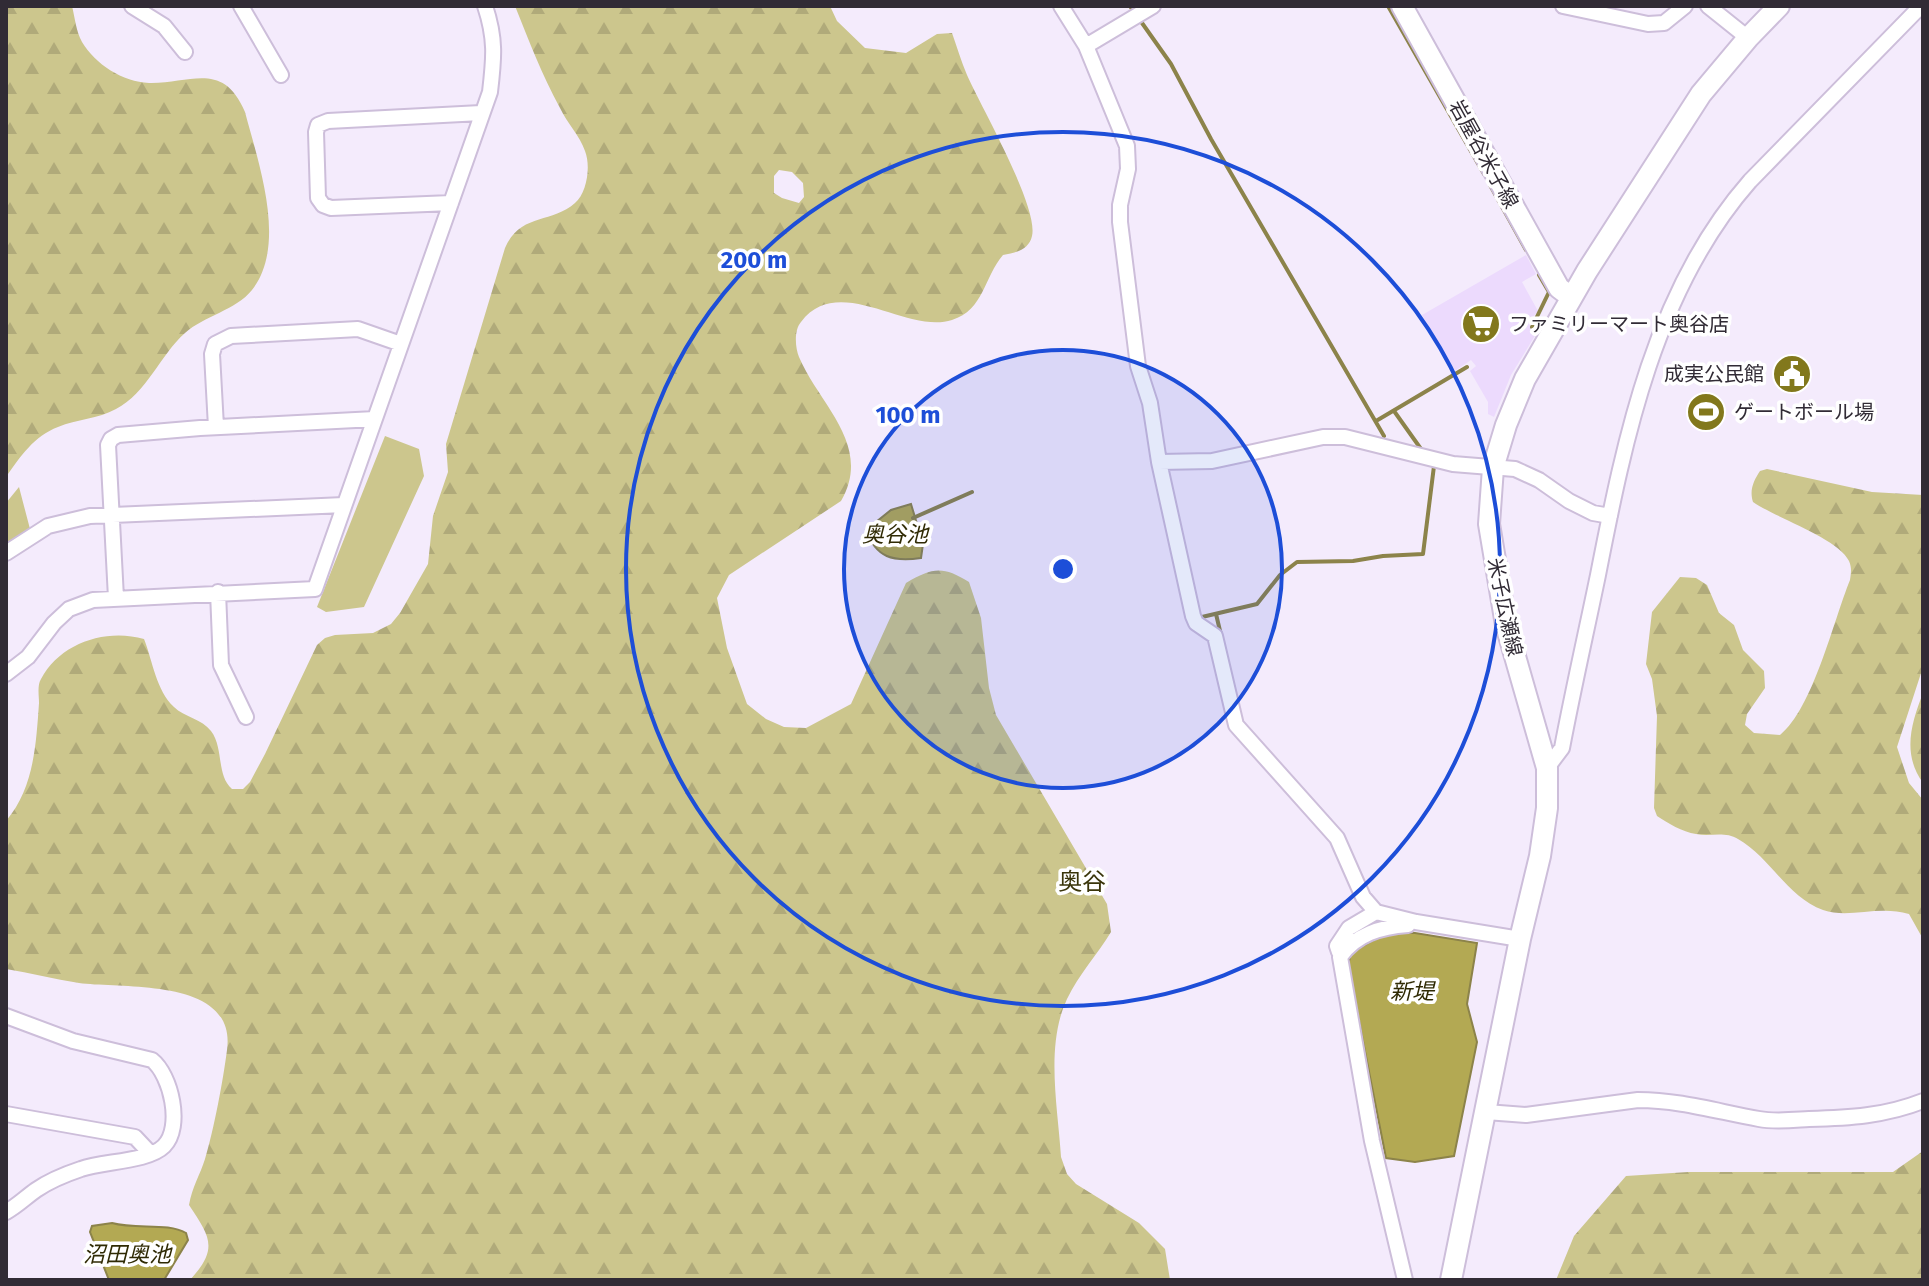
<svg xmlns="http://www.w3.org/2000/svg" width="1929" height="1286" font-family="'Fira Sans','Noto Sans JP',sans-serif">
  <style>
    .built { fill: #ecdafd }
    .green { fill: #ccc68d }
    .forest { fill: url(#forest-firs); fill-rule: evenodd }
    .water { fill: #b3a953; stroke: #8c834a; stroke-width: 2 }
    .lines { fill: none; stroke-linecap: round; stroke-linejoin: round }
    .stream { stroke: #8c834a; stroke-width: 4 }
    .minor-casing { stroke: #cdbeda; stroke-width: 18 }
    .secondary-casing { stroke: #cdbeda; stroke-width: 24 }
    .minor { stroke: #fff; stroke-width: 14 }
    .secondary { stroke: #fff; stroke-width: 20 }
    .ring { fill: none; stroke: #1d4ed8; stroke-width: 4 }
    .labels { text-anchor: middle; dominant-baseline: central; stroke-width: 7; stroke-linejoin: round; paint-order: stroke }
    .street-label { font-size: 20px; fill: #312b35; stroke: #fff }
    .poi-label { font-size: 20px; fill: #312b35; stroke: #fff; text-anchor: start }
    .water-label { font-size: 22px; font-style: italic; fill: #2f2a04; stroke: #fff }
    .quarter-label { font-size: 24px; fill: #3a350a; stroke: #fff }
    .centre { fill: #1d4ed8; stroke: #fff; stroke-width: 4 }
    .ring-label { font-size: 24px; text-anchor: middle; font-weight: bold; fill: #1d4ed8; stroke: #fff; stroke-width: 7; stroke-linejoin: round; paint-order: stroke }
  </style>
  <defs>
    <pattern id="forest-firs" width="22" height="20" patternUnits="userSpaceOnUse" patternTransform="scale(2)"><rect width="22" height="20" fill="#ccc68d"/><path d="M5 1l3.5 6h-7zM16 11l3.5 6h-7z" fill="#b0aa7a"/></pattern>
  </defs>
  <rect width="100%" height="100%" fill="#f4ebfc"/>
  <path class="built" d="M 1526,255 L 1536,274 L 1522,282 L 1538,311 L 1528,323 L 1536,334 L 1511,375 L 1494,417 L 1488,414 L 1488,402 L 1470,371 L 1476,366 L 1471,360 L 1455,371 L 1422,315 Z"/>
  <path class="green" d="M 385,436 L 419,449 L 424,476 L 364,607 L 326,612 L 317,607 Z
    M 19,487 L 30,529 L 6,544 L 6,503 Z"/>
  <path class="forest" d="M 6,6 L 72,6 C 75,18 76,31 82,42 C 95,64 123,82 149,83 C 190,84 223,60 245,112 C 258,162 288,244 252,290 C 236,310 204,316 185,333 C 160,355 147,393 116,409 C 98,419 77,419 58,427 C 34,436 20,457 6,477 Z
    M 515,6 L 830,6 L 837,21 L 865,48 L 906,53 L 937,34 L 952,33 C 957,47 961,61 967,75 C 980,105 1039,207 1032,236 C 1029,250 1015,253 1003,255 C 984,277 984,310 952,320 C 907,335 839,272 801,322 C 794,330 795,347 799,357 C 820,406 873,445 841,501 L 729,575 L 717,598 L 727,648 L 747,704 L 766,719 L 784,727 L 806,728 L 851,704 L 906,583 C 933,567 943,566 969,582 L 981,618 L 989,688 L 996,715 L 1107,904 L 1111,932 C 1097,955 1079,974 1067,999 C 1045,1046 1058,1107 1061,1157 L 1067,1174 L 1076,1184 L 1139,1223 L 1165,1249 L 1170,1280 L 190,1280 C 219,1248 210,1237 189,1205 C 192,1187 200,1175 205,1159 C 214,1129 223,1081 227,1050 C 237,977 123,989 79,983 C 54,979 30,973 6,969 L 6,821 C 34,788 36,745 39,703 C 39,696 37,685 41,679 C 60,643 106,628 144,639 C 153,662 156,690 174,707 C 184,717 202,719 211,731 C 224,748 216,775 232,789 L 243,789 L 250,782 L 265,754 L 317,645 L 325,638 L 335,635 L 373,633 L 391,624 L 400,613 L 428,564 L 433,516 L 448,472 L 446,444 L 505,248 C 520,213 551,224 575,203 C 587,193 591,166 585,151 C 580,136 567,123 560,108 C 542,75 529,41 515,6 ZM 779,170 L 792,172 L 803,183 L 804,197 L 799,203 L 782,198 L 774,193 L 774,176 Z
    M 1767,469 L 1872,492 L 1923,495 L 1923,667 L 1897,747 L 1909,783 L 1923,800 L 1923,939 L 1909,914 C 1878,905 1849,919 1823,910 C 1787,897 1770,857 1738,839 C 1725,831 1710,837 1696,834 C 1682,832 1668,823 1657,816 L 1654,808 L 1657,716 L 1652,679 L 1646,664 L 1652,612 L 1680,577 L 1696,578 L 1707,585 L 1719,613 L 1734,625 L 1743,650 L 1764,671 L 1765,688 L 1747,714 L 1745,725 L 1754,733 L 1780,735 C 1813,708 1833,622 1850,580 C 1851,573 1852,568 1849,561 C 1838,538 1776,518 1753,502 C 1749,490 1754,480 1760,471 Z
    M 1923,693 L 1923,783 C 1902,754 1911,724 1923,693 Z
    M 1923,1151 L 1923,1280 L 1556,1280 L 1574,1236 L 1626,1176 L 1688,1172 L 1893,1172 Z"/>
  <path class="water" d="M 911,504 L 923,544 L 921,558 C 893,562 876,558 866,530 L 891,510 Z
    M 1393,933 L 1415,933 L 1477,943 L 1467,1004 L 1477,1042 L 1454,1156 L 1415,1162 L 1386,1158 L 1348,965 L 1351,953 L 1384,934 Z
    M 112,1223 C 137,1230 167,1222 186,1233 L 188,1240 L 164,1280 L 109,1280 L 90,1232 L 92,1226 Z"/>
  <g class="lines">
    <path class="stream" d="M 1130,6 L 1171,64 L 1211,139 L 1384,436
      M 1388,6 L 1484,174
      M 1490,185 L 1526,250
      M 1532,327 L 1549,292 L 1539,275
      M 1394,411 L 1421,449
      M 1376,421 L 1467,367
      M 913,518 L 972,492
      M 1216,614 L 1221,635
      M 1202,617 L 1257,604 L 1280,575 L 1297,562 L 1353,561 L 1383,556 L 1423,554 L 1434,466"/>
    <defs>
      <path id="minor" d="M 132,6 L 164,26 L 185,52
        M 241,6 L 281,75
        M 1061,6 L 1086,46 L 1127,146 L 1128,169 L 1120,205 L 1120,222 L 1138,366 L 1150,403 L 1159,462 L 1193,616 L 1196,623 L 1215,636 L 1236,725 L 1337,838 L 1363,897 L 1376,912 L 1416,922 L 1520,939
        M 1563,6 L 1648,24 L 1664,23 L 1685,6
        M 1708,6 L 1748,38
        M 1086,46 L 1153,6
        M 451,203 L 331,208 L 323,205 L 318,198 L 316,132 L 318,125 L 328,121 L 481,113
        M 216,427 L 212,354 L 215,344 L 231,336 L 358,329 L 401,344
        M 1159,462 L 1212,461 L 1323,437 L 1345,437 L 1453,464 L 1515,469 L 1539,480 L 1569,501 L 1593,513 L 1610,516
        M 6,553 L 48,526 L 90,516 L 344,505
        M 218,592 L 221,665 L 246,717
        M 116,598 L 108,445 L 111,439 L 118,435 L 200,428 L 375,419
        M 6,674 L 28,657 L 54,623 L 69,609 L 93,600 L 315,589 L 490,92 C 494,58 496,39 485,6
        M 1547,768 L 1562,748 C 1573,690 1586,633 1598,575 C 1625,437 1655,289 1750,181 L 1921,6
        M 1339,952 L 1337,946 L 1349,928 L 1376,912
        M 6,1016 L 73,1041 L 152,1060 C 171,1075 183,1127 164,1146 C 148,1162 103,1161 81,1169 C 66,1174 49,1181 36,1190 C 26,1197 17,1206 6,1212
        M 1486,1112 L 1526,1115 L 1638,1100 C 1680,1100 1719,1112 1759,1119 C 1775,1122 1792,1120 1809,1119 C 1849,1118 1885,1116 1923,1101
        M 6,1114 L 135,1137 L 150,1153
        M 1405,1280 L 1372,1141 L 1340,957 C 1356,934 1381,927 1408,925"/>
      <path id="secondary" d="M 1402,6 L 1559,288 L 1571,297
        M 1451,1280 L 1520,939 L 1540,856 L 1547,808 L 1547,768 L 1506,625 L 1489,524 L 1493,468 L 1506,425 L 1525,379 L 1587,271 L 1701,94 L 1748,38 L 1779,6"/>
    </defs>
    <use href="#minor" class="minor-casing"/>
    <use href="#secondary" class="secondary-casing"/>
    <use href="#minor" class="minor"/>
    <use href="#secondary" class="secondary"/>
  </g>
  <circle cx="1063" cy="569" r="219" fill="#1d4ed8" fill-opacity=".12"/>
  <g class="ring">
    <circle cx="1063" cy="569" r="219"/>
    <circle cx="1063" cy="569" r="437"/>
  </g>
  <defs>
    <symbol id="supermarket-disc" viewBox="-11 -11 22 22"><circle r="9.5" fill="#82781c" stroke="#fff"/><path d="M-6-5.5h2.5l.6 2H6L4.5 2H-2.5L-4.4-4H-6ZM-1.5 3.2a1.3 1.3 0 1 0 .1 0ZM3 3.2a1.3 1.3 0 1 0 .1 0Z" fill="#fff"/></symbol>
    <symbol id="civic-disc" viewBox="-11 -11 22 22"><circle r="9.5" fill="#82781c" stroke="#fff"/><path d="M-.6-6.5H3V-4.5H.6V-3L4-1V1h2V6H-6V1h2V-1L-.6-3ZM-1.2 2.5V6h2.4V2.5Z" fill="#fff"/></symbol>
    <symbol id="stadium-disc" viewBox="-11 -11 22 22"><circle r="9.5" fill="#82781c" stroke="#fff"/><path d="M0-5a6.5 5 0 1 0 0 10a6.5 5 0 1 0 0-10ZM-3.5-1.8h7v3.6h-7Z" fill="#fff"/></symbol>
  </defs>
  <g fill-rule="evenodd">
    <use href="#supermarket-disc" x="1459" y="302" width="44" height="44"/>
    <use href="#civic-disc" x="1770" y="352" width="44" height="44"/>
    <use href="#stadium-disc" x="1684" y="390" width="44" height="44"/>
  </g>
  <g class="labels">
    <g class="street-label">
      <text transform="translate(1484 154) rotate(61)">岩屋谷米子線</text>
      <text transform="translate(1505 607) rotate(78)">米子広瀬線</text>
    </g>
    <g class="poi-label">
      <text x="1509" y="324">ファミリーマート奥谷店</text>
      <text x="1764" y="374" text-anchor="end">成実公民館</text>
      <text x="1734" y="412">ゲートボール場</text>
    </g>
    <g class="water-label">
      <text x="895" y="534">奥谷池</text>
      <text x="1412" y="991">新堤</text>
      <text x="127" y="1254">沼田奥池</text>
    </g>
    <g class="quarter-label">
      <text x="1082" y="882">奥谷</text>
    </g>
  </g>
  <circle cx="1063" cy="569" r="12" class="centre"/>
  <g class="ring-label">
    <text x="754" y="268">200 m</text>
    <text x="908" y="423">100 m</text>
  </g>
  <rect width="1929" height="1286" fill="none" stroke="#312b35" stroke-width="16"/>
</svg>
